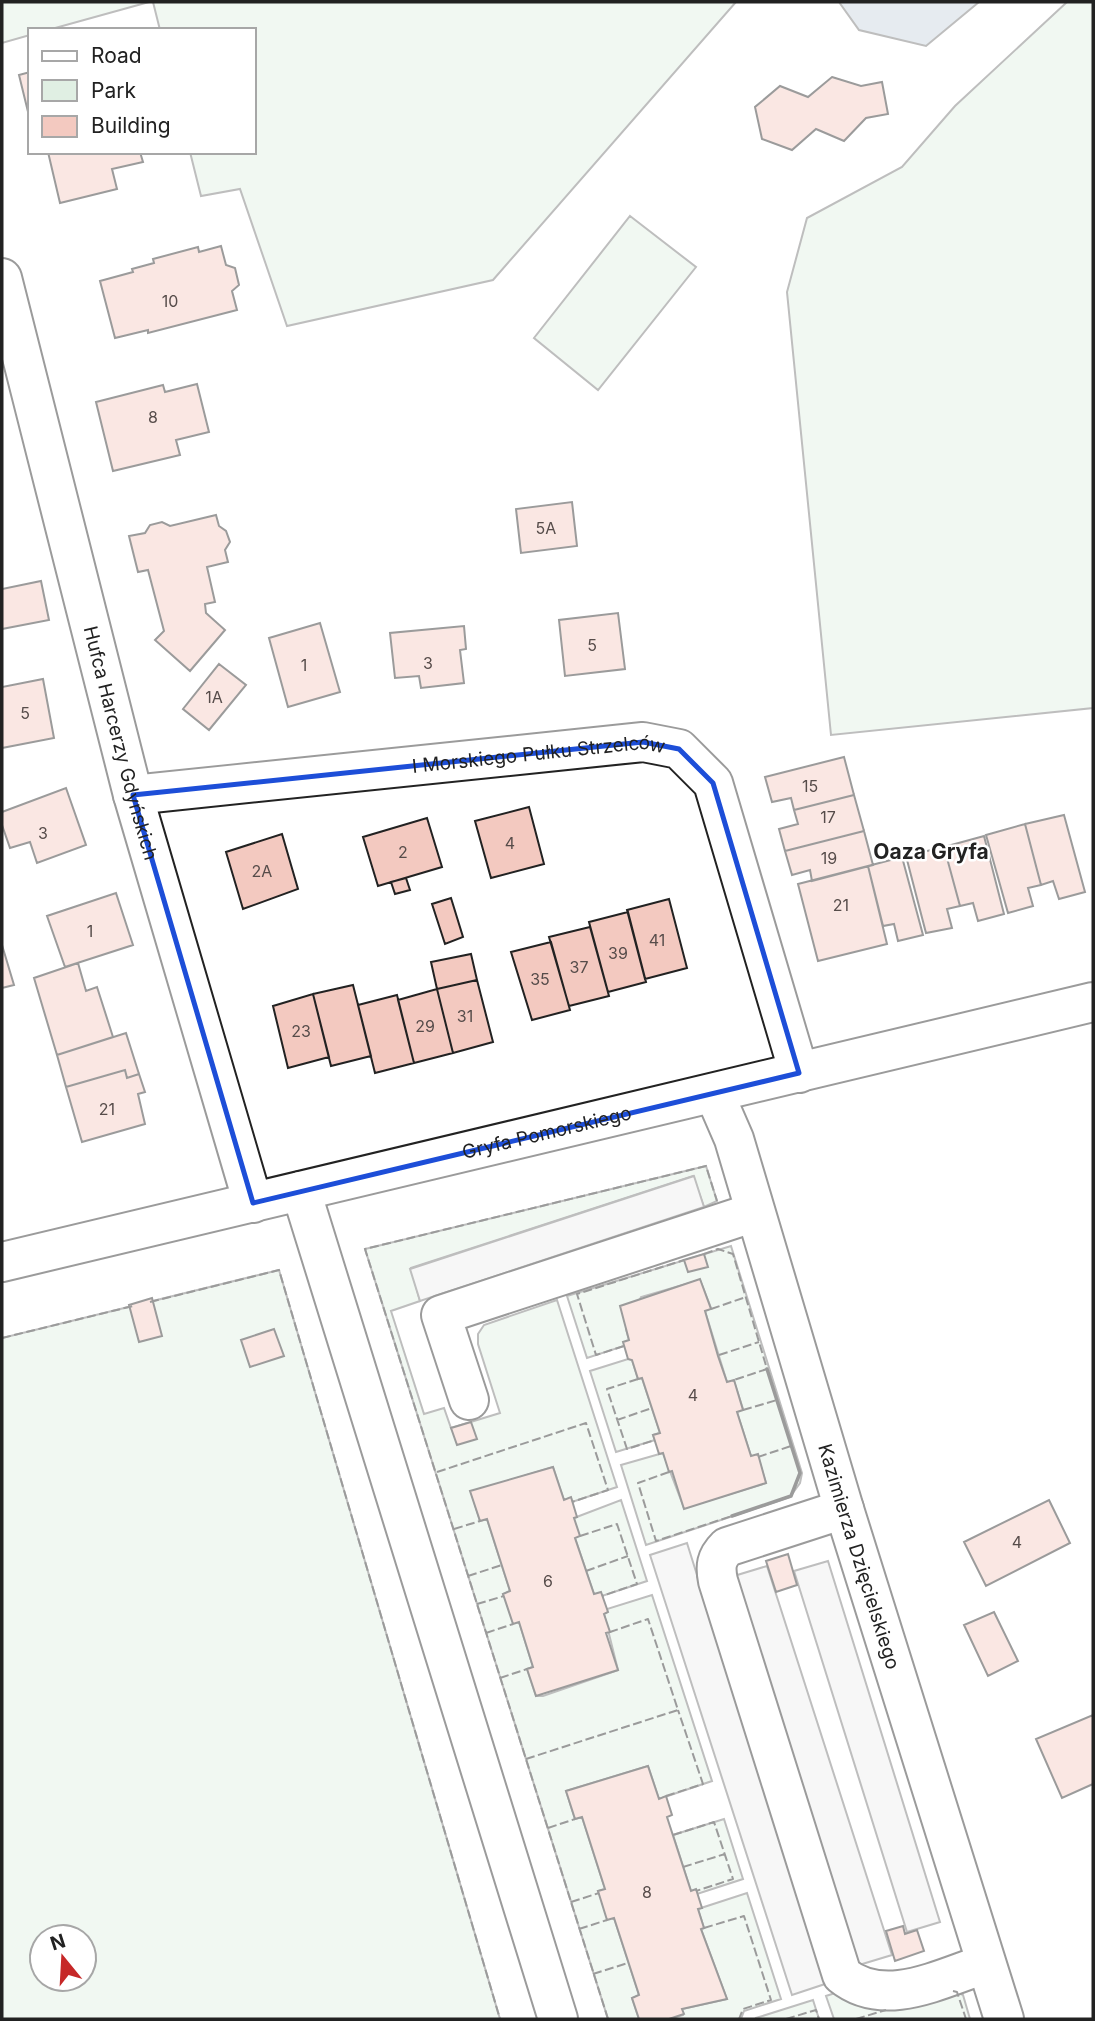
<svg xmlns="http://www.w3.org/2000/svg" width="1095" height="2021" font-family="Inter,sans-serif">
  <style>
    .green { fill: #e0efe3; stroke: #6f6f6f; stroke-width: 2; fill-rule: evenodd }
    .parking { fill: #ededed; stroke: #6f6f6f; stroke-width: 2 }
    .water { fill: #c7d3dd; stroke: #6f6f6f; stroke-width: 2 }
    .building { fill: #f3c9c0; stroke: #222; stroke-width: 2 }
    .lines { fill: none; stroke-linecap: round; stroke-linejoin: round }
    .street-casing { stroke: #222; stroke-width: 42 }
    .secondary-casing { stroke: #222; stroke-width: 42 }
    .street { stroke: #fff; stroke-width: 38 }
    .secondary { stroke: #fff; stroke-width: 38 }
    .fence { stroke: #222; stroke-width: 2; stroke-dasharray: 9 3.5; stroke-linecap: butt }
    .wall { stroke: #222; stroke-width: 3.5 }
    .marked { fill: none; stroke: #1d4ed8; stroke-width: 5; stroke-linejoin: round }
    .labels { text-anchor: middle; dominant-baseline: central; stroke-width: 5; stroke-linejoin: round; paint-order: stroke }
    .number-label { font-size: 16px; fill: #564c4a }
    .street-label { font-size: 19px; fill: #222; stroke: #fff }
    .neighbourhood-label { font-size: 21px; font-weight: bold; fill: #222; stroke: #fff }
  </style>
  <rect width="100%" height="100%" fill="#fff"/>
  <path class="green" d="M 2,2 L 149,2 L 48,30 L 30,30 L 30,35 L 2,43 Z
    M 153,2 L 736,2 L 493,280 L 287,326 L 240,189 L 201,196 L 190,152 L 254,152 L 254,30 L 160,30 Z
    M 1067,2 L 1093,2 L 1093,708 L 831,735 L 787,292 L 807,218 L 902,167 L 955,106 Z
    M 630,216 L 696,267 L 598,390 L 534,338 Z
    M 706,1166 L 717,1201 L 704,1207 L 693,1176 L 411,1268 L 420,1301 L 391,1311 L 424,1414 L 444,1408 L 451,1428 L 500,1413 L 478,1344 L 478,1334 L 484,1325 L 557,1300 L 617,1487 L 572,1502 L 571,1498 L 564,1500 L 553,1467 L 471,1492 L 480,1521 L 487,1519 L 510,1591 L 503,1594 L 519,1622 L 533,1667 L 527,1669 L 536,1696 L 543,1696 L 618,1670 L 604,1614 L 607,1609 L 652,1595 L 712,1781 L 659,1799 L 648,1766 L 566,1791 L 575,1819 L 582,1817 L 605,1889 L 598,1891 L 614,1918 L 639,1995 L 632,1998 L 639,2019 L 608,2019 L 365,1249 Z
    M 731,1246 L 802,1473 L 800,1483 L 790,1497 L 646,1545 L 621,1465 L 663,1453 L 684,1508 L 766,1483 L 758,1457 L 751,1456 L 737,1412 L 743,1409 L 734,1381 L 727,1382 L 705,1311 L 711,1308 L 700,1280 L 641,1297 L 626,1329 L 629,1340 L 624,1346 L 587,1358 L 567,1296 Z
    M 279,1270 L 500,2019 L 2,2019 L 2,1338 ZM 42,1937 L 84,1937 L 84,1979 L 42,1979 Z
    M 628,1359 L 632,1360 L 638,1379 L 642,1378 L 660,1433 L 653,1435 L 655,1440 L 616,1452 L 590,1371 Z
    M 621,1500 L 647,1581 L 602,1596 L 594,1594 L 575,1538 L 574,1518 Z
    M 724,1819 L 743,1879 L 697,1894 L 696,1890 L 691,1891 L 673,1835 Z
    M 747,1893 L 781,1999 L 744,2011 L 741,2019 L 669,2019 L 683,2015 L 682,2009 L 727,1999 L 701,1929 L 704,1928 L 698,1909 Z
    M 957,1992 L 963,1995 L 970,2019 L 834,2019 L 826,1996 L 835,1993 L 855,2004 Z
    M 813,2000 L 819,2019 L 755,2019 L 756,2018 Z"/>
  <path class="parking" d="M 694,1176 L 704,1207 L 420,1301 L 410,1269 Z
    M 687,1543 L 825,1984 L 792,1995 L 650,1555 Z
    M 828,1561 L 940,1922 L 907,1932 L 794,1571 Z
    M 767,1566 L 892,1955 L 859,1965 L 734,1576 Z"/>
  <path class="water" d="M 839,2 L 979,2 L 926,46 L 859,30 Z"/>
  <path class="building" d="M 30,72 L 30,120 L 19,75 Z
    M 832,77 L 861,86 L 882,82 L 888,114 L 866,118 L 844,141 L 816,129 L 792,150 L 762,139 L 755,107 L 780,86 L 808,97 Z
    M 48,152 L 140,152 L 143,162 L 112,169 L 117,189 L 60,203 Z
    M 221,246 L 226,265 L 235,268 L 239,285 L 232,291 L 237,310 L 148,333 L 148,330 L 115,338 L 100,281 L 133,272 L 132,269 L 154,263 L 153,259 L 198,247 L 199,252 Z
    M 197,384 L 209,432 L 176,440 L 180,455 L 113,471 L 96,402 L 163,385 L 165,392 Z
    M 572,502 L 577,546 L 521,553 L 516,509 Z
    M 216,515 L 219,526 L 226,531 L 230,542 L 225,550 L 228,562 L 207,567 L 215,602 L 205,604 L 206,613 L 225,630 L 190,671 L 155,640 L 164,631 L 148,570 L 138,572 L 129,536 L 145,533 L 150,525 L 162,522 L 170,526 Z
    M 41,581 L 49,620 L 2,629 L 2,589 Z
    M 618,613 L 625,669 L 565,676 L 559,620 Z
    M 320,623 L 340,692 L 288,707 L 269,638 Z
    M 464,626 L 466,649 L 460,650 L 464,683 L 421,688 L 419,676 L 395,678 L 390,633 Z
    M 219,664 L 246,685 L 209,730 L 183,709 Z
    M 43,679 L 54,738 L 2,748 L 2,687 Z
    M 844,757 L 854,795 L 794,810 L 791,798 L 772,802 L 765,777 Z
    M 66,788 L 86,845 L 37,863 L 30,842 L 10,848 L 2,825 L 2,812 Z
    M 854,795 L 864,831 L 785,851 L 779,829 L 798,824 L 794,810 Z
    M 529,807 L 544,864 L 491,878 L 475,821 Z
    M 1064,815 L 1085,892 L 1059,899 L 1053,881 L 1041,885 L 1025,824 Z
    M 427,818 L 442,867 L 378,886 L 363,837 Z
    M 1025,824 L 1041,885 L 1028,888 L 1033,906 L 1008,913 L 986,835 Z
    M 864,831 L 873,865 L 812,881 L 810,870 L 792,875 L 785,851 Z
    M 282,834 L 298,889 L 243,909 L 226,852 Z
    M 984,836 L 1004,914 L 978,921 L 973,903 L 960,906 L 944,847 Z
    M 944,847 L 960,906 L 947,909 L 952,928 L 926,933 L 906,856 Z
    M 902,857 L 923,935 L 898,941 L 894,924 L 883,926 L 868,866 Z
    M 868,866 L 887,944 L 818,961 L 798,884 Z
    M 406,878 L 410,890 L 395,894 L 391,882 Z
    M 116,893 L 133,945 L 65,967 L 47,916 Z
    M 451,898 L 463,937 L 445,944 L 432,904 Z
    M 669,899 L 687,968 L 645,979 L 627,910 Z
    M 628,912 L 646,982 L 608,992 L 589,922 Z
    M 590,927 L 609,996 L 569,1006 L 549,937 Z
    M 551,942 L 570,1010 L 532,1020 L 511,952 Z
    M 2,945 L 14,985 L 2,988 Z
    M 471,954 L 477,980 L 437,989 L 431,962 Z
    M 78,963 L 86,991 L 97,987 L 113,1037 L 57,1055 L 34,978 Z
    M 477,980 L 493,1042 L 453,1053 L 437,989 Z
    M 353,985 L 371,1056 L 331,1066 L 313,994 Z
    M 437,989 L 453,1053 L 414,1063 L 398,1000 Z
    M 313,994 L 329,1057 L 288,1068 L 273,1006 Z
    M 397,995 L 414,1063 L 375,1073 L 358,1005 Z
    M 126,1033 L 139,1074 L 127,1078 L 125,1070 L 66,1087 L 57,1055 Z
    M 125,1070 L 127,1078 L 139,1074 L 145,1092 L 138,1094 L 145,1124 L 82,1142 L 66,1087 Z
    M 704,1254 L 708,1267 L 688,1272 L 684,1260 Z
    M 700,1279 L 711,1309 L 705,1311 L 718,1356 L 727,1382 L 734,1380 L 743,1410 L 737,1412 L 751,1456 L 758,1454 L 766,1483 L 684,1509 L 672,1471 L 669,1472 L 663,1453 L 659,1454 L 653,1435 L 660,1433 L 642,1378 L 638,1379 L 632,1360 L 628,1359 L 623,1342 L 629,1340 L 620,1306 Z
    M 152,1298 L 162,1336 L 139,1342 L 129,1305 Z
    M 274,1329 L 284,1356 L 250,1367 L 241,1340 Z
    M 471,1422 L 477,1439 L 457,1445 L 451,1428 Z
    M 553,1467 L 564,1500 L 571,1497 L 577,1517 L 574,1518 L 580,1536 L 575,1538 L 594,1594 L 601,1592 L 607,1609 L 608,1612 L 604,1614 L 610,1632 L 606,1633 L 618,1670 L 536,1696 L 527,1669 L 533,1667 L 519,1622 L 513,1624 L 503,1594 L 510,1591 L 487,1519 L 480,1521 L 470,1491 Z
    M 1049,1500 L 1070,1543 L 986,1586 L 964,1542 Z
    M 788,1554 L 797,1585 L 776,1592 L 766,1561 Z
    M 994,1612 L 1018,1661 L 988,1676 L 964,1625 Z
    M 1093,1715 L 1093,1784 L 1062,1798 L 1036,1739 Z
    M 648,1766 L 659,1799 L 666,1796 L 672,1815 L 667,1817 L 691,1891 L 696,1889 L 702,1908 L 698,1909 L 704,1928 L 701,1929 L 727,1999 L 682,2009 L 684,2014 L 669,2019 L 639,2019 L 632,1998 L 639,1995 L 614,1918 L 607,1920 L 598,1891 L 605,1889 L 582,1817 L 575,1819 L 566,1791 Z
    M 903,1926 L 905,1934 L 917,1930 L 924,1951 L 895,1961 L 886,1931 Z"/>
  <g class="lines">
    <defs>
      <g id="street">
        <path id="s1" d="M 2,278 L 133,795 L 253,1203"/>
        <path id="s2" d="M 133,795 L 643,742 L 679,749 L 713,783 L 799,1073"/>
        <path id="s3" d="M 714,1093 L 734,1139 L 844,1509 L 1004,2019"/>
        <path d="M 301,1191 L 558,2019"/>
        <path d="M 469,1400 L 441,1315 L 755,1212"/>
        <path d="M 844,1509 L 727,1547 C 716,1558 715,1566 718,1581 L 842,1975 C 884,2009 939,1979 985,1964"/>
      </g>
      <g id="secondary">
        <path id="s4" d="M 2,1262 L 1093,1002"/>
      </g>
    </defs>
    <use href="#street" class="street-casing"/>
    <use href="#secondary" class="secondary-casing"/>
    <use href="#street" class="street"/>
    <use href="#secondary" class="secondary"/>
    <path class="fence" d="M 704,1254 L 718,1249 L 733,1254 L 767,1369 L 734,1380
      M 150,1302 L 279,1270 L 500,2019
      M 711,1309 L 746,1297
      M 2,1338 L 133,1306
      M 624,1346 L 596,1355 L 577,1294 L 684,1260
      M 719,1355 L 759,1342
      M 638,1379 L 607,1389 L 627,1449 L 655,1440
      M 743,1410 L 777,1400
      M 617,1420 L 652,1408
      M 758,1457 L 791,1446
      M 437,1472 L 586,1423 L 608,1490 L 572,1502
      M 669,1472 L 638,1483 L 656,1541 L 732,1516
      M 454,1529 L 480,1521
      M 580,1536 L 617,1524 L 637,1584 L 602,1596
      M 586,1571 L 628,1556
      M 468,1576 L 502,1565
      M 477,1604 L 504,1596
      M 486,1633 L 513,1624
      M 500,1678 L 527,1669
      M 526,1759 L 678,1710 L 648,1619 L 610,1632
      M 666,1796 L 703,1784 L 678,1710
      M 548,1828 L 575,1819
      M 673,1835 L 714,1822 L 733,1879 L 696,1891
      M 683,1867 L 725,1854
      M 571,1902 L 599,1893
      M 704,1928 L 744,1916 L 771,2000 L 743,2009 L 739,2019
      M 579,1929 L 607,1920
      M 593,1974 L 628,1963
      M 953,1991 L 957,1992 L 966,2019
      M 608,2019 L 365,1249 L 706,1166 L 717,1201
      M 786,2019 L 816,2010 L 819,2019
      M 856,2019 L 886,2010"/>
    <path class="wall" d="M 732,1516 L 791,1496 L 800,1473 L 767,1369"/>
  </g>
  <path d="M0 0H1095V2021H0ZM 643,742 L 679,749 L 713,783 L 799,1073 L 253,1203 L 133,795 Z" fill="#fff" fill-opacity=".55" fill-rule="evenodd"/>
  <path class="marked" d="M 643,742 L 679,749 L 713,783 L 799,1073 L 253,1203 L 133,795 Z"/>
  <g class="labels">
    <g class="number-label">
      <text x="170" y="301">10</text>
      <text x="153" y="417">8</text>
      <text x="546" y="528">5A</text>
      <text x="592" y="645">5</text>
      <text x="428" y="663">3</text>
      <text x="304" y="665">1</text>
      <text x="214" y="697">1A</text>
      <text x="25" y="713">5</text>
      <text x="810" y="786">15</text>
      <text x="828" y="817">17</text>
      <text x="43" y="833">3</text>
      <text x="510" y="843">4</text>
      <text x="403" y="852">2</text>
      <text x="829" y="858">19</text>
      <text x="262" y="871">2A</text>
      <text x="841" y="905">21</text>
      <text x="90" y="931">1</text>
      <text x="657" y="940">41</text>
      <text x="618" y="953">39</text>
      <text x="579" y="967">37</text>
      <text x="540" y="979">35</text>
      <text x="465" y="1016">31</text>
      <text x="425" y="1026">29</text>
      <text x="301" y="1031">23</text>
      <text x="107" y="1109">21</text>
      <text x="693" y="1395">4</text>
      <text x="1017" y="1542">4</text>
      <text x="548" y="1581">6</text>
      <text x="647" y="1892">8</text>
    </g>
    <g class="street-label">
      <text stroke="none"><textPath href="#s1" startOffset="480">Hufca Harcerzy Gdyńskich</textPath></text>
      <text stroke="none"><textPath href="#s2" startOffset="408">I Morskiego Pułku Strzelców</textPath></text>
      <text stroke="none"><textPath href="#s4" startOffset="560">Gryfa Pomorskiego</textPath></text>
      <text stroke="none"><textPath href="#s3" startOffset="486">Kazimierza Dzięcielskiego</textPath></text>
    </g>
    <g class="neighbourhood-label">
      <text x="931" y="851">Oaza Gryfa</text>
    </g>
  </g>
  <rect width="1095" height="2021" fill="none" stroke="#222222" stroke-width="7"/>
  <rect x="28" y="28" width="228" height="126" fill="#ffffff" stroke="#a7a7a7" stroke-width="2"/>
  <rect x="42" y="51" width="35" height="10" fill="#ffffff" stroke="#a7a7a7" stroke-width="2"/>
  <text x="91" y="63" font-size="21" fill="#222222">Road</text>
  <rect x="42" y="80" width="35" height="21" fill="#e0efe3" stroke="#a7a7a7" stroke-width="2"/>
  <text x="91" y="98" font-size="21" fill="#222222">Park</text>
  <rect x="42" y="116" width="35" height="21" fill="#f3c9c0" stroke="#a7a7a7" stroke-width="2"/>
  <text x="91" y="133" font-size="21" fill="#222222">Building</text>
  <g transform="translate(63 1958) rotate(342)"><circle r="33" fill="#ffffff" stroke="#a7a7a7" stroke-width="2"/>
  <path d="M0-5L12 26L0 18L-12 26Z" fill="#c62828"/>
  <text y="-10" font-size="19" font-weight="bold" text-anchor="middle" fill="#222222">N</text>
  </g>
</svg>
